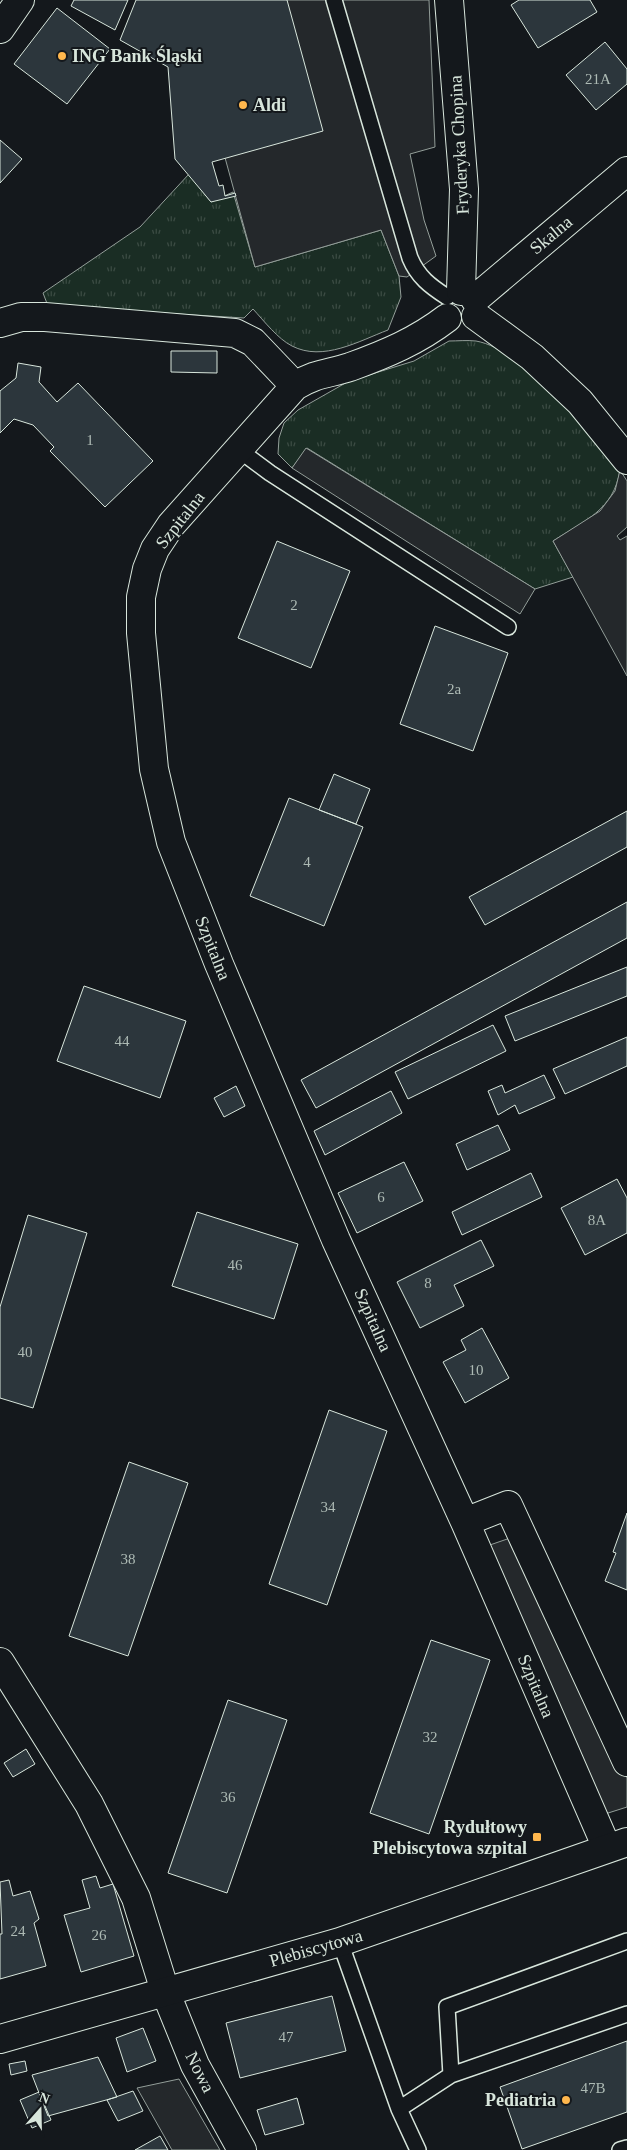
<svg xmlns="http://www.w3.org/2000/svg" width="627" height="2150" font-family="Georgia,serif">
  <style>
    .grass { fill: url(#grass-tufts); stroke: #939e99 }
    .parking { fill: #24282b; stroke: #939e99 }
    .building { fill: #2c363c; stroke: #d8e6dc }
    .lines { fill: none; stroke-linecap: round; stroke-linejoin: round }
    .lane-casing { stroke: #d8e6dc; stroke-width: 18 }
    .street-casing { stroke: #d8e6dc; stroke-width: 30 }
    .secondary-casing { stroke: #d8e6dc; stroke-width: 30 }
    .lane { stroke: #14181c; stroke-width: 15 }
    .street { stroke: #14181c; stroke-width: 28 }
    .secondary { stroke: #14181c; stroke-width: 28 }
    .poi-dot { fill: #ffb74d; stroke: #14181c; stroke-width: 2 }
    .labels { text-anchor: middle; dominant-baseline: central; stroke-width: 4; stroke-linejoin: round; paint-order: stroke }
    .number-label { font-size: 15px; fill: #adbab4 }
    .poi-label { font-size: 18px; font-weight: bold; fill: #d8e6dc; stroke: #14181c; text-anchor: start }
    .street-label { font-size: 18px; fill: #d8e6dc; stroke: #14181c }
  </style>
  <defs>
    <pattern id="grass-tufts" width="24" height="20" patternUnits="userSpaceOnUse" patternTransform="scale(1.25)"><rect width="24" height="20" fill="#1a2d24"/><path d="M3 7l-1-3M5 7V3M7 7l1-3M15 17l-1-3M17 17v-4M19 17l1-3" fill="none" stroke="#3b4b43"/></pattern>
  </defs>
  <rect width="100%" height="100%" fill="#14181c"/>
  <path class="grass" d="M 189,174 L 211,202 L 233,192 L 255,267 L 381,230 L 399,276 L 401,297 L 388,330 C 359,341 323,362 292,346 C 278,339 264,321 253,309 L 244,318 L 48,306 L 43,293 L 140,227 Z
    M 449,341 C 457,341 467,340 476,341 C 526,350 587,432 620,470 C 614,510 584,521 553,541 L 573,577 L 535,589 L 307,448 L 292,468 L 278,454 L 279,438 L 284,423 L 298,410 L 349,381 L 414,361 Z"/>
  <path class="parking" d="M 286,0 L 429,0 L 435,147 L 410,154 L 424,220 L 436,256 L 407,277 L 399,276 L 381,230 L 255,267 L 224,154 Z
    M 306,448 L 535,589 L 520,614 L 292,468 Z
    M 620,470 L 627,481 L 627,527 L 617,536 L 620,540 L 627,536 L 627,676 L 553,541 L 600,511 L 615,491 Z
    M 516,1536 L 627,1778 L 627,1807 L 605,1814 L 484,1547 Z
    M 179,2079 L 220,2150 L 172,2150 L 137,2088 Z"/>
  <path class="building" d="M 74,0 L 128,0 L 115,30 L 71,6 Z
    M 136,0 L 287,0 L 323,131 L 212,162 L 219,186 L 223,185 L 225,196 L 235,193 L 236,196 L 211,202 L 175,159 L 168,67 L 120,40 Z
    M 519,0 L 590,0 L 597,12 L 538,48 L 511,5 Z
    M 57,8 L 110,49 L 67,104 L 14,64 Z
    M 605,42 L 627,69 L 627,84 L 596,110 L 566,75 Z
    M 0,140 L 22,159 L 0,183 Z
    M 171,351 L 217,351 L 217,373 L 171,372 Z
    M 18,363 L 41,367 L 39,382 L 57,402 L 78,383 L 153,461 L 105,507 L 50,451 L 54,447 L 33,425 L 14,419 L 0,433 L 0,391 L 16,378 Z
    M 277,541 L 350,571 L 311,668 L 238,638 Z
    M 435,626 L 508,653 L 473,751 L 400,724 Z
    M 334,774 L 370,789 L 356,824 L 319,810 Z
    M 289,798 L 363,827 L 324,926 L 250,896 Z
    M 627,811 L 627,847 L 485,925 L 469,897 Z
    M 627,902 L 627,938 L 316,1108 L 301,1080 Z
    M 627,967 L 627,996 L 515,1041 L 505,1016 Z
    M 84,986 L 186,1021 L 160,1098 L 57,1061 Z
    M 493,1025 L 506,1051 L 408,1099 L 395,1072 Z
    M 627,1037 L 627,1066 L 565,1094 L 553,1069 Z
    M 544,1075 L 555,1098 L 519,1114 L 515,1105 L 498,1115 L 488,1091 L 502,1085 L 505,1093 Z
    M 236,1086 L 245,1106 L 224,1117 L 214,1098 Z
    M 391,1091 L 402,1113 L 325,1155 L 314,1131 Z
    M 498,1125 L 510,1150 L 467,1170 L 456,1144 Z
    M 404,1162 L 423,1201 L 357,1233 L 338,1193 Z
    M 531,1173 L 542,1197 L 462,1235 L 452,1212 Z
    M 617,1179 L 627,1198 L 627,1233 L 585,1255 L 561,1208 Z
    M 197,1212 L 298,1244 L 274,1319 L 172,1286 Z
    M 28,1215 L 87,1233 L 33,1408 L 0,1398 L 0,1307 Z
    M 481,1240 L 494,1266 L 454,1285 L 464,1306 L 420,1328 L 397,1282 Z
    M 482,1328 L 509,1378 L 465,1403 L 443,1362 L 466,1350 L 461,1340 Z
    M 329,1410 L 387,1431 L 327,1605 L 269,1584 Z
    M 129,1462 L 188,1483 L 128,1656 L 69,1636 Z
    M 627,1513 L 627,1590 L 605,1581 L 616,1553 L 613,1552 Z
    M 431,1640 L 490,1660 L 429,1834 L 370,1813 Z
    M 228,1700 L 287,1720 L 227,1893 L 168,1873 Z
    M 26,1749 L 35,1764 L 13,1777 L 4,1763 Z
    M 96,1876 L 100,1888 L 113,1884 L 134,1956 L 81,1972 L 64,1915 L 90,1908 L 82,1880 Z
    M 9,1880 L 13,1896 L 30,1891 L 39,1919 L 34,1923 L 46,1966 L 0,1979 L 0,1934 L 2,1934 L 0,1882 Z
    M 332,1996 L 346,2051 L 240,2078 L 226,2023 Z
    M 143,2028 L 156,2061 L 127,2072 L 116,2038 Z
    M 627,2041 L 627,2112 L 522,2149 L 500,2087 Z
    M 98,2057 L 117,2097 L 48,2116 L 32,2075 Z
    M 25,2061 L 27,2071 L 11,2075 L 9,2064 Z
    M 133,2091 L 143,2111 L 118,2121 L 107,2100 Z
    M 39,2092 L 51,2120 L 32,2128 L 20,2100 Z
    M 297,2098 L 304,2124 L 265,2135 L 257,2110 Z
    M 160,2136 L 168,2150 L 135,2150 Z"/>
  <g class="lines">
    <defs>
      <path id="lane" d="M 334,0 L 410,258 C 418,277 430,286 447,297
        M 239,450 L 270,473 L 508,627
        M 340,1942 L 399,2109 L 418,2150
        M 451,2075 L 627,2014
        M 399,2109 L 451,2075 L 447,2007 L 627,1941
        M 620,2150 L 627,2148"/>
      <path id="street" d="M 449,0 L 464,189 L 461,291
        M 475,299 L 627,171
        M 476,316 L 532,357 L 580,402 L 627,460
        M 447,318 C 417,341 386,354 350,367 C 328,374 316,373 295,386 L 171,525 L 155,549 L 147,569 L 141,597 L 141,633 L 154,769 L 171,842 L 219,964 L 336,1240 L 465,1522 L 607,1848
        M 0,323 L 21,317 L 45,317 L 235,333 L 253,342 L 295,386
        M 465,1522 L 508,1505 L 627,1762
        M 0,1662 L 89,1804 L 136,1898 L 165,1991 L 195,2065 L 242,2150"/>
      <path id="secondary" d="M 0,29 L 20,0
        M 0,2039 L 340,1942 L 627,1842"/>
    </defs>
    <use href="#lane" class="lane-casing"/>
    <use href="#street" class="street-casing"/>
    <use href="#secondary" class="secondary-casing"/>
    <use href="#lane" class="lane"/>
    <use href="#street" class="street"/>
    <use href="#secondary" class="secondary"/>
  </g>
  <g class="poi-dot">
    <circle cx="62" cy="56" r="5"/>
    <circle cx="243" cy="105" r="5"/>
    <rect x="532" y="1832" width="10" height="10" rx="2.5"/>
    <circle cx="566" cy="2100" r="5"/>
  </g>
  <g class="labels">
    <g class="number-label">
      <text x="598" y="79">21A</text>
      <text x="90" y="440">1</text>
      <text x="294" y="605">2</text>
      <text x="454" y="689">2a</text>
      <text x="307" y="862">4</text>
      <text x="122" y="1041">44</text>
      <text x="381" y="1197">6</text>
      <text x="597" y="1220">8A</text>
      <text x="235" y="1265">46</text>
      <text x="428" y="1283">8</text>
      <text x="25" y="1352">40</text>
      <text x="476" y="1370">10</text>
      <text x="328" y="1507">34</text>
      <text x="128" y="1559">38</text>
      <text x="430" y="1737">32</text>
      <text x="228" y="1797">36</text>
      <text x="18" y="1931">24</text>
      <text x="99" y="1935">26</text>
      <text x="286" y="2037">47</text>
      <text x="593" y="2088">47B</text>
    </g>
    <g class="poi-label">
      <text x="72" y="56">ING Bank Śląski</text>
      <text x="253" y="105">Aldi</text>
      <text x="527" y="1827" text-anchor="end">Rydułtowy<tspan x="527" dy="21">Plebiscytowa szpital</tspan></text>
      <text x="556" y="2100" text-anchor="end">Pediatria</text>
    </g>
    <g class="street-label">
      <text transform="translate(459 145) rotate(-93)">Fryderyka Chopina</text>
      <text transform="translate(551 235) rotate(-40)">Skalna</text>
      <text transform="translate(180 520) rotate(-52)">Szpitalna</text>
      <text transform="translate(213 948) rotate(68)">Szpitalna</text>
      <text transform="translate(373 1320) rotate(66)">Szpitalna</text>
      <text transform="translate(536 1686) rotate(67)">Szpitalna</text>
      <text transform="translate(316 1948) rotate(-16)">Plebiscytowa</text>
      <text transform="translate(200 2072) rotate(63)">Nowa</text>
    </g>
  </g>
  <g transform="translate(40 2110) rotate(20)" stroke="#14181c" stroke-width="4" paint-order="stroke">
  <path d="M0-4L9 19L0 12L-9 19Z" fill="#d8e6dc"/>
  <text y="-8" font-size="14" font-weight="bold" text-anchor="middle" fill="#d8e6dc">N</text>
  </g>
</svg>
